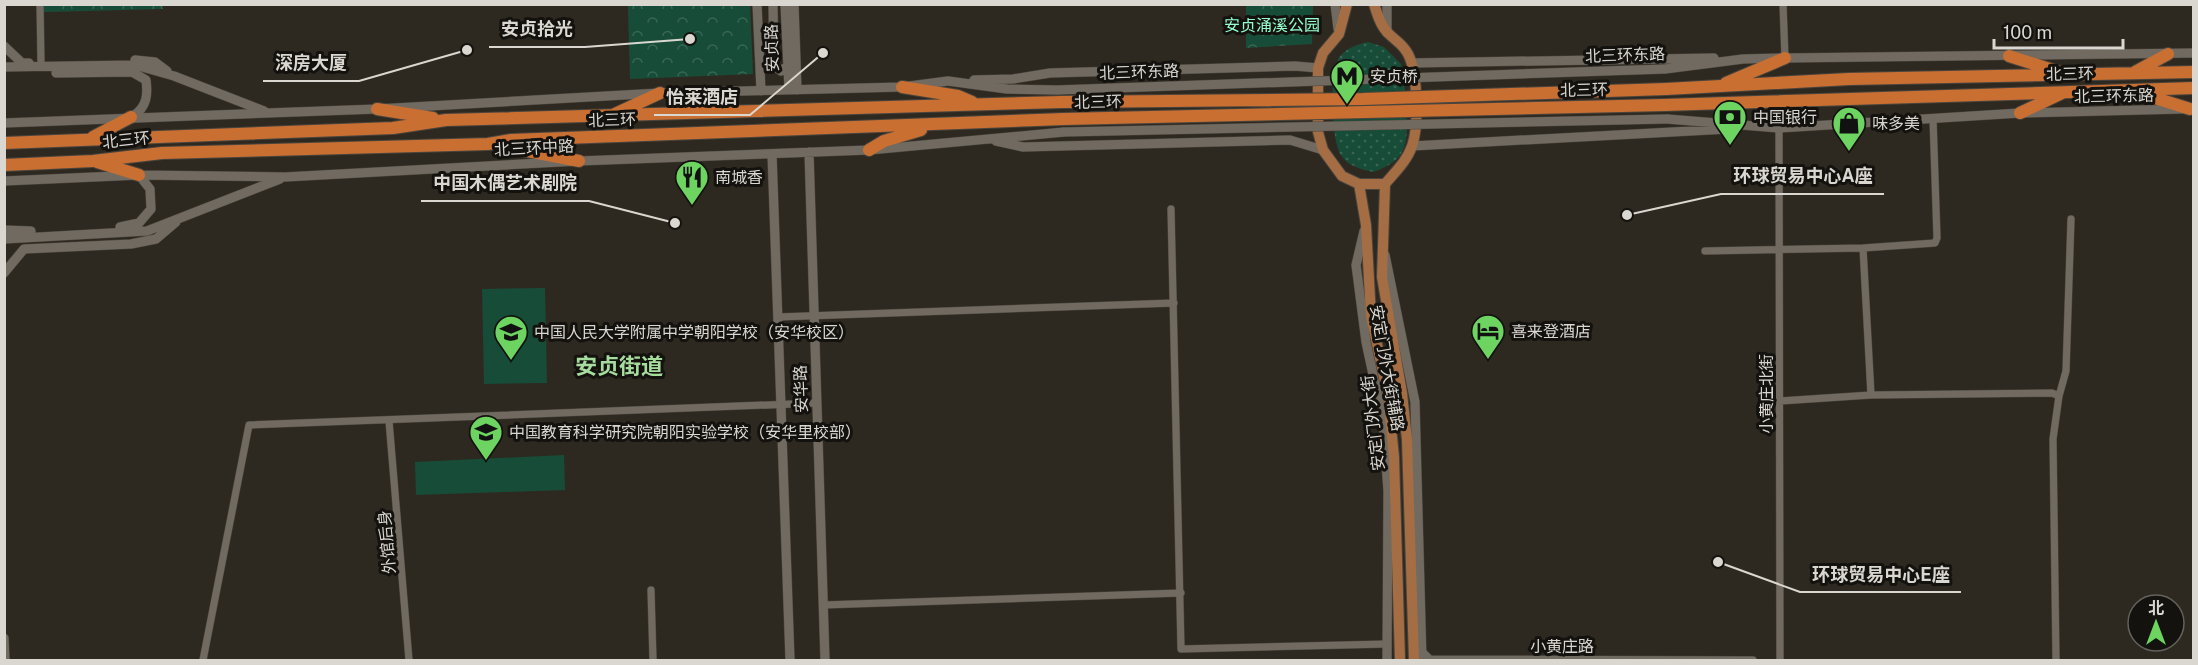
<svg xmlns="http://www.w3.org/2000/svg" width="2198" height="665" font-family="'Public Sans','Noto Sans SC',sans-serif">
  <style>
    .grass { fill: url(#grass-dots) }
    .forest { fill: url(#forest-crowns) }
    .garden { fill: #174d38 }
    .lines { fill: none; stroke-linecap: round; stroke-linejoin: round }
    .street-casing { stroke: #49443d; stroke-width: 8 }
    .secondary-casing { stroke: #49443d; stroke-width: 10 }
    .primary-casing { stroke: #49443d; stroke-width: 12 }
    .highway-casing { stroke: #49443d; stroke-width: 14 }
    .street { stroke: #706a60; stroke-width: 7 }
    .secondary { stroke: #706a60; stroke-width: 9 }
    .primary { stroke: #a56d44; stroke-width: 10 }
    .highway { stroke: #c96f32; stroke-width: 12 }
    .secondary-bridge-casing { stroke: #49443d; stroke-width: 10; stroke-linecap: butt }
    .highway-bridge-casing { stroke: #49443d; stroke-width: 14; stroke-linecap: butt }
    .secondary-bridge { stroke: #706a60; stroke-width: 9 }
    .highway-bridge { stroke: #c96f32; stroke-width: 12 }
    .labels { text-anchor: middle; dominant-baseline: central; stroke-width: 6; stroke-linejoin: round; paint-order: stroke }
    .park-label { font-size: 16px; fill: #94fece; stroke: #14120e }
    .street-label { font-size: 16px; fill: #dad7d1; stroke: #14120e }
    .poi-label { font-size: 16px; fill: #dad7d1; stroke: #14120e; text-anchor: start }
    .district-label { font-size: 22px; font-weight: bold; fill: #a7dc9f; stroke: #14120e }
    .leader { fill: none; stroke: #dad7d1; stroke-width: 2 }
    .callout-dot { fill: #dad7d1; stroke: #14120e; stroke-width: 2 }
    .callout-label { font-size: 18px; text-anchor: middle; font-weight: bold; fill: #dad7d1; stroke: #14120e; stroke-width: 6; stroke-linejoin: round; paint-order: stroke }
  </style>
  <defs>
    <pattern id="grass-dots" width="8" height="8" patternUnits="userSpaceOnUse" patternTransform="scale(1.5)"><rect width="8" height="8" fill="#174d38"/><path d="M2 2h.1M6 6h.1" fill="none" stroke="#386654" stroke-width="1.8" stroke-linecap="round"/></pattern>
    <pattern id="forest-crowns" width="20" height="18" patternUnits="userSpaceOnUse" patternTransform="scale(1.5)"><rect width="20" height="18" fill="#174d38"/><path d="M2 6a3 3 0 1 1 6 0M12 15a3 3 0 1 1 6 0" fill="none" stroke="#386654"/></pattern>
  </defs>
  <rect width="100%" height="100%" fill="#2e2920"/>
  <path class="grass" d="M 1368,42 L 1384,47 L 1401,64 C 1404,77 1405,91 1406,106 C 1408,140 1410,160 1373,172 C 1360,169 1348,166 1341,155 C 1331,140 1329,70 1340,56 C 1347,48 1358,44 1368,42 Z"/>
  <path class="forest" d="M 162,4 L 163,9 L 44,12 L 44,5 Z
    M 628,5 L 750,5 L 753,74 L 630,79 Z
    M 1246,5 L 1313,5 L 1312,44 L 1246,48 Z"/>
  <path class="garden" d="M 545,288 L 547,383 L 484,384 L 482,289 Z
    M 564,455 L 565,490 L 416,495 L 415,462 Z"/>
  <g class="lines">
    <defs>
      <path id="street" d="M 40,4 L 41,63
        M 1783,4 L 1785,58
        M 1779,128 L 1780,660
        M 1171,209 L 1181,649 L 1387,644
        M 1863,248 L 1871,395
        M 1705,251 L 1863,248 L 1935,243 L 1937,238 L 1933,118
        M 778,317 L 1174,303
        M 1780,401 L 1871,395 L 2052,393 L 2059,396
        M 389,421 L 409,660
        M 651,590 L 653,660
        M 823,605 L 1181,593
        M 1420,649 L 1430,659 L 1753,660
        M 203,660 L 249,425 L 817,403
        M 2056,660 L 2053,439 L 2059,396 L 2066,371 L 2071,219"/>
      <path id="secondary" d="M 757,4 L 761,91
        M 773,4 L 774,66 L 781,71 L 787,66
        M 785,4 L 789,90
        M 794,4 L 797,90
        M 1335,4 L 1338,29
        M 1387,4 L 1387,33
        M 4,46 L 22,63 L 29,63
        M 135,60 L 155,62 L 167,71
        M 1412,63 L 1714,58
        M 4,67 L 135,65 L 174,76 L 264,111
        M 1665,69 L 1743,59 L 1785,58 L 2194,53
        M 56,73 L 132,72 L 146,80 C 148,95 147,107 133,116
        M 974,80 L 1013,79 L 1050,73 L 1295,66 L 1318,68
        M 1667,119 L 1779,128 L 2020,113 L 2182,109
        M 4,123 L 377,109 L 660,93 L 902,87 L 948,81 L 1007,89 L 1057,90
        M 996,141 L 1023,147 L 1290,140 L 1323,150
        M 1412,146 L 1728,129
        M 809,152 L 825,660
        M 772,154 L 790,660
        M 4,181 L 139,175 L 285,177 L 579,161 L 869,150 L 1064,132
        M 120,227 L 139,223 L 151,209 L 150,189 L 139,175
        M 4,230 L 31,231
        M 1364,231 L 1356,265 L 1366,342 L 1383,421 L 1388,491 L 1387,660
        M 4,239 L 147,231 L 280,179
        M 1385,255 L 1415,402 L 1422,660
        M 4,273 L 24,249 L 131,244 L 156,239 L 176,222
        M 4,638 L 5,660"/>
      <path id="primary" d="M 1347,4 L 1339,34 L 1323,53 L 1318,68 L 1318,132 L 1323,150 L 1342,176 L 1359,184 L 1385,184
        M 1374,4 C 1377,14 1381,27 1389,34 C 1396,41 1403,44 1408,54 C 1418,73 1419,126 1412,146 C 1407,161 1395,172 1385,184
        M 1359,184 L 1366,225 L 1371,316 L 1388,396 L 1394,457 L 1400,660
        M 1385,184 L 1382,277 L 1402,393 L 1407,440 L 1414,660"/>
      <path id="highway" d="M 2009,56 L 2059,72
        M 2135,72 L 2168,54
        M 1726,83 L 1785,58
        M 902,87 L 958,96 L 972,102
        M 1666,89 L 1849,79 L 2194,72
        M 2139,93 L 2190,109
        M 1664,105 L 2194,88
        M 377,109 L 433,118
        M 2020,113 L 2062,93
        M 615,114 L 660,93
        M 93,137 L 131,117
        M 4,143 L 393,128 L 446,120 L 1062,102
        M 501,146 L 579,161
        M 869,150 L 884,141 L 921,130
        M 97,162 L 139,175
        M 4,165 L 93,161 L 162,153 L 488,144 L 511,140 L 1064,119"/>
    </defs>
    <use href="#street" class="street-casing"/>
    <use href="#secondary" class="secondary-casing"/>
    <use href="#primary" class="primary-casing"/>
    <use href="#highway" class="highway-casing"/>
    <use href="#street" class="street"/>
    <use href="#secondary" class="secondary"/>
    <use href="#primary" class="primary"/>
    <use href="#highway" class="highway"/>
    <defs>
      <path id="secondary-bridge" d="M 1057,90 L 1665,69
        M 1064,132 L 1667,119"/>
      <path id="highway-bridge" d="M 1062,102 L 1363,99 L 1666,89
        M 1064,119 L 1664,105"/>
    </defs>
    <use href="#secondary-bridge" class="secondary-bridge-casing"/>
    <use href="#highway-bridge" class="highway-bridge-casing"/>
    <use href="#secondary-bridge" class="secondary-bridge"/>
    <use href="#highway-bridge" class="highway-bridge"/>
  </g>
  <defs>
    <symbol id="metro-pin" viewBox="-11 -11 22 30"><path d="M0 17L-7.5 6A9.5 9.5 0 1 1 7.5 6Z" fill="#6dd361" stroke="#14120e"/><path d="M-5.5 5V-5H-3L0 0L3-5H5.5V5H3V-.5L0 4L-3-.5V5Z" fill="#111"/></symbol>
    <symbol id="bank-pin" viewBox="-11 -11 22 30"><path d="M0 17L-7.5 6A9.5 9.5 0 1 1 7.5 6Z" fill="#6dd361" stroke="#14120e"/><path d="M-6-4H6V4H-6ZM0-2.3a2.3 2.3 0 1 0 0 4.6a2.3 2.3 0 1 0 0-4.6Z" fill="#111"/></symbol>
    <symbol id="shop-pin" viewBox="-11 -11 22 30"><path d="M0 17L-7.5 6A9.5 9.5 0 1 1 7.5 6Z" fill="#6dd361" stroke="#14120e"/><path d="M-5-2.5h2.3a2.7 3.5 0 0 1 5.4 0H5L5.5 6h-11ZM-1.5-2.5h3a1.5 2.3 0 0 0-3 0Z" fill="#111"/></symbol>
    <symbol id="restaurant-pin" viewBox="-11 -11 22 30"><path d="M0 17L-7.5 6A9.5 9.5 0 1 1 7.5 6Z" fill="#6dd361" stroke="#14120e"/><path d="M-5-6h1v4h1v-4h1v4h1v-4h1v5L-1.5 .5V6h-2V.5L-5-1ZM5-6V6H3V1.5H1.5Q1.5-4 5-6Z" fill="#111"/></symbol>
    <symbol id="hotel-pin" viewBox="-11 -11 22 30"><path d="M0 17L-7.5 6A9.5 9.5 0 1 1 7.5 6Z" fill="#6dd361" stroke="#14120e"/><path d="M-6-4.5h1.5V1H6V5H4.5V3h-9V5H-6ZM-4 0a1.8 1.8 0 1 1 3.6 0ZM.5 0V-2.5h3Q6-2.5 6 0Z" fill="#111"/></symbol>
    <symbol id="school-pin" viewBox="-11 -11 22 30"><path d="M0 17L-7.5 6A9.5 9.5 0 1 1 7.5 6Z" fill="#6dd361" stroke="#14120e"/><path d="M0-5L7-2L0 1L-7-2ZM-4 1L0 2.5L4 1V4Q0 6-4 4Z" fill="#111"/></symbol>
  </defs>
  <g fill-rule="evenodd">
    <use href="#metro-pin" x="1328" y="57" width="38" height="52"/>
    <use href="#bank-pin" x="1711" y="98" width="38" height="52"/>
    <use href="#shop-pin" x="1830" y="104" width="38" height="52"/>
    <use href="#restaurant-pin" x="673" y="158" width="38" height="52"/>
    <use href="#hotel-pin" x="1469" y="312" width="38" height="52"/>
    <use href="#school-pin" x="492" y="313" width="38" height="52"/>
    <use href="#school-pin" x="467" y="413" width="38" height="52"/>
  </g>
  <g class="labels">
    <g class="park-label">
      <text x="1272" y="25">安贞涌溪公园</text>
    </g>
    <g class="street-label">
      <text transform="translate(772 48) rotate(-92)">安贞路</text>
      <text transform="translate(1625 55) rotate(-2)">北三环东路</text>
      <text transform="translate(1139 72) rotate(-2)">北三环东路</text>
      <text transform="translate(2070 74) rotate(-1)">北三环</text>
      <text transform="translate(1584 90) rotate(-1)">北三环</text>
      <text transform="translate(2114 96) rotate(-1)">北三环东路</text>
      <text transform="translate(1098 102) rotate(-1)">北三环</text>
      <text transform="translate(612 120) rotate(-2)">北三环</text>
      <text transform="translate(126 140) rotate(-6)">北三环</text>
      <text transform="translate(534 148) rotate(-3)">北三环中路</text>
      <text transform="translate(1387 368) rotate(80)">安定门外大街辅路</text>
      <text transform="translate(801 389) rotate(-92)">安华路</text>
      <text transform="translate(1766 394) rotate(-90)">小黄庄北街</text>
      <text transform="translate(1373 423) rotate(-97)">安定门外大街</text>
      <text transform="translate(387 542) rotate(-95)">外馆后身</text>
      <text x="1562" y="646">小黄庄路</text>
    </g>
    <g class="poi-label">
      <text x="1370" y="76">安贞桥</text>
      <text x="1753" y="117">中国银行</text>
      <text x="1872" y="123">味多美</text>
      <text x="715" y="177">南城香</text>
      <text x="1511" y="331">喜来登酒店</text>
      <text x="534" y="332">中国人民大学附属中学朝阳学校（安华校区）</text>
      <text x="509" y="432">中国教育科学研究院朝阳实验学校（安华里校部）</text>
    </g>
    <g class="district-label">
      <text x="619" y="366">安贞街道</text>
    </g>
  </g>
  <path class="leader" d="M690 39L585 47H489M467 50L359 81H263M823 53L750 115H654M1627 215L1721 194H1884M675 223L589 201H421M1718 562L1800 592H1961"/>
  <g class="callout-dot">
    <circle cx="690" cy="39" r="6"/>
    <circle cx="467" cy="50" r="6"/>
    <circle cx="823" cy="53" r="6"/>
    <circle cx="1627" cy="215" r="6"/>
    <circle cx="675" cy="223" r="6"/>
    <circle cx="1718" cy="562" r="6"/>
  </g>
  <g class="callout-label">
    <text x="537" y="35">安贞拾光</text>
    <text x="311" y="69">深房大厦</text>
    <text x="702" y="103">怡莱酒店</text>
    <text x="1803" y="182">环球贸易中心A座</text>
    <text x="505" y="189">中国木偶艺术剧院</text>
    <text x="1881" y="581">环球贸易中心E座</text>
  </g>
  <rect width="2198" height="665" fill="none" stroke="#dad7d1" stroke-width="12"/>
  <g transform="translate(2156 623)"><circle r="28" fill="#14120e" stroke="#63615c" stroke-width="1.5"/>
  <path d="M0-4.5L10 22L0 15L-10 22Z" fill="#6dd361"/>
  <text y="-9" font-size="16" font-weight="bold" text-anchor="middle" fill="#dad7d1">北</text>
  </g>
  <path d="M1994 39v9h129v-9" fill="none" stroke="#dad7d1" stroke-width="3"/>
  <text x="2003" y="39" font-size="18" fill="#dad7d1" stroke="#14120e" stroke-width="4.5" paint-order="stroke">100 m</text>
</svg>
